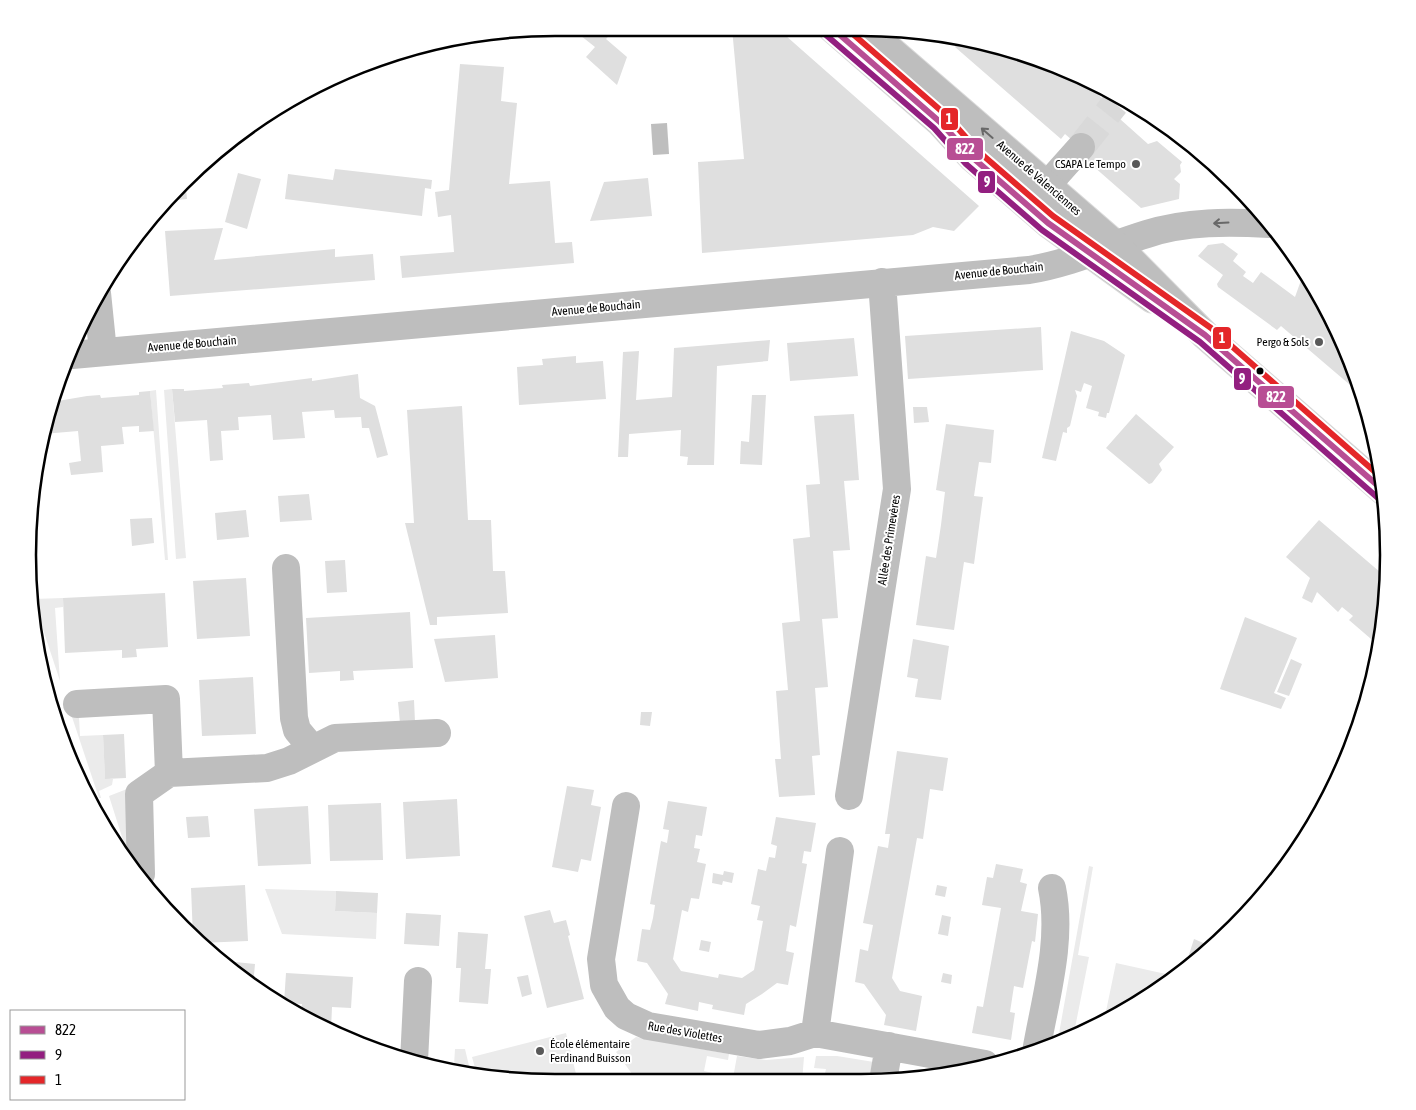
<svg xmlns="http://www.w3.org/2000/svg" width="1416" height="1110" font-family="'Asap Condensed',sans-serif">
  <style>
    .green { fill: #ebebeb }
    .water { fill: #bebebe }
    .building { fill: #dfdfdf }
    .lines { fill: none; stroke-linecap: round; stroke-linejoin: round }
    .minor-tunnel { stroke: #d9d9d9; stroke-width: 28; stroke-dasharray: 28 14; stroke-linecap: butt }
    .major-casing { stroke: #dbdbdb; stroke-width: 30 }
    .minor { stroke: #bebebe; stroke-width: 28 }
    .major { stroke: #bebebe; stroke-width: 28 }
    .bus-1-casing { stroke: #fff; stroke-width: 10 }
    .bus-2-casing { stroke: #fff; stroke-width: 10 }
    .bus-3-casing { stroke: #fff; stroke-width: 10 }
    .bus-1 { stroke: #b84e94; stroke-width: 6 }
    .bus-2 { stroke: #931f80; stroke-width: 6 }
    .bus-3 { stroke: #e42629; stroke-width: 6 }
    .oneway { stroke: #686868 }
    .poi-dot { fill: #595959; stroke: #fff; stroke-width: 2 }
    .bus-dot { fill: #000; stroke: #fff; stroke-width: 2 }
    .labels { text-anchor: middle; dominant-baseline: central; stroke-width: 4; stroke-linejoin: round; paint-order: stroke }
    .poi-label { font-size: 12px; fill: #000; stroke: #fff; text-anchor: end }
    .street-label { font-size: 12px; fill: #000; stroke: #fff }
    .rim { fill: none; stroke: #000; stroke-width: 2.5 }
    .line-badge { stroke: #fff; stroke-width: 2 }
    .badge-label { font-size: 14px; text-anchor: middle; font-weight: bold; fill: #fff }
  </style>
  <rect width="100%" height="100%" fill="#fff"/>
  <path class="green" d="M 172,389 L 186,558 L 176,559 L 164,390 Z
    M 156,390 L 168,560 L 165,560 L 150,391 Z
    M 63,598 L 63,607 L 55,608 L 60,681 L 33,599 Z
    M 72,717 L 79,717 L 80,736 L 103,735 L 105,778 L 113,779 L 112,785 L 99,791 L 101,798 L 99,798 Z
    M 127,789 L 129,859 L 109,796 Z
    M 1089,866 L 1093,867 L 1078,955 L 1089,957 L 1074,1033 L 1051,1045 L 1058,1039 Z
    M 265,889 L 336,891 L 335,911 L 377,913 L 376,939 L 282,934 Z
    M 1116,963 L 1175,976 L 1125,1012 L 1104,1021 Z
    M 566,1033 L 578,1082 L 555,1082 L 477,1075 L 472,1057 Z
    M 636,1037 L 729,1054 L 728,1060 L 707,1056 L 704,1071 L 725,1076 L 724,1082 L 638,1082 L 616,1052 Z
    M 455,1049 L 465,1049 L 471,1074 L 460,1073 L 460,1066 L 454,1065 Z
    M 737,1056 L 766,1060 L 804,1057 L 802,1082 L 752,1082 L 733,1078 Z
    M 816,1056 L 837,1056 L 880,1063 L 876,1081 L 823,1082 L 826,1069 L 814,1068 Z"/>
  <path class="water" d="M 667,123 L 669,154 L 653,155 L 651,124 Z"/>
  <path class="building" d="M 571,28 L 616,28 L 606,39 L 627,57 L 617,85 L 586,57 L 595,47 Z
    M 732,28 L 777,28 L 979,206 L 954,231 L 933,227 L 913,235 L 702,253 L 698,162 L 744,159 Z
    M 958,41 L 1031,56 L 1051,67 L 1052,65 L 1092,83 L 1089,87 L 1102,98 L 1105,95 L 1125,112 L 1120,119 L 1148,144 L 1157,141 L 1182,162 L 1180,165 L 1181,172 L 1174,179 L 1180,184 L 1179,199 L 1141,208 L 1085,159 L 1089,155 L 1065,134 L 1061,139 L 955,47 Z
    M 460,64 L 504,67 L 501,101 L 517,103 L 509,184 L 550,181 L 555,243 L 572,242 L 574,263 L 402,278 L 400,256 L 454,252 L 451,215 L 438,217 L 435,192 L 449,190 Z
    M 335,169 L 432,180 L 431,189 L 425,188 L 422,216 L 285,199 L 288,174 L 333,180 Z
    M 238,173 L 261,179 L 247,229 L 225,222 Z
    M 648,178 L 652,216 L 590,221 L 604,182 Z
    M 185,179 L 187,199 L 167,201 L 182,182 Z
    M 223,228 L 214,260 L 335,249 L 335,257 L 373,254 L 375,280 L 170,296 L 165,231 Z
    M 1223,243 L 1238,254 L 1233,261 L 1246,272 L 1243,276 L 1253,283 L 1261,272 L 1295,297 L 1304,272 L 1318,291 L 1360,385 L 1363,396 L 1281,326 L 1277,330 L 1218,287 L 1217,284 L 1223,275 L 1198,256 L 1208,245 Z
    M 1041,327 L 1043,370 L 908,379 L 905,336 Z
    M 1071,331 L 1104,341 L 1125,355 L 1109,413 L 1107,413 L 1106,418 L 1098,416 L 1099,412 L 1086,408 L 1092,386 L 1084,383 L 1081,392 L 1075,390 L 1077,396 L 1070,426 L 1067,428 L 1067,433 L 1063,432 L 1056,461 L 1042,458 Z
    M 854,338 L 858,376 L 790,381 L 787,343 Z
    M 770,340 L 768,361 L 717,366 L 714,465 L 687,465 L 688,457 L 680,456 L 681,430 L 629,434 L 628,457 L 618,457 L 623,352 L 639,351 L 636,400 L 672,397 L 674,348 Z
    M 576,356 L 576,363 L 603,361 L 606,399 L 519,405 L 517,367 L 543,365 L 542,359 Z
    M 358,374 L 360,398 L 375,406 L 388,455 L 377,458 L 369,428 L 362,428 L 361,417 L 335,418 L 334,410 L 302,412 L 305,438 L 273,440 L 271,415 L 238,417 L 239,430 L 221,431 L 223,460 L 210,461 L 207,420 L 175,422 L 172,389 L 184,389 L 184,391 L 223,388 L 222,385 L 249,383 L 250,386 L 312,378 L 312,381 Z
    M 150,391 L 154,431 L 139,432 L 139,426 L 122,427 L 124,444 L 101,446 L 103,472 L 71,475 L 69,463 L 81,461 L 78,431 L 43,434 L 45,419 L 52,402 L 87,396 L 100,395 L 101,398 L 139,395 L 139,392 Z
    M 752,395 L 766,395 L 762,465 L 740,464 L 741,441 L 749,442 Z
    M 462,406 L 468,520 L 491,520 L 493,571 L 505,571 L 508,613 L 437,617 L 437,625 L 430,625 L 405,523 L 414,523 L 407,410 Z
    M 913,407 L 927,407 L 929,422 L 914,423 Z
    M 854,414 L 859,480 L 844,481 L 850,550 L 833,551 L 838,618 L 822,619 L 828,687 L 815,688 L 820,755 L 812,756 L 815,795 L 779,797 L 775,759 L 781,759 L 776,691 L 788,690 L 782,623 L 800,621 L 793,539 L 810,537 L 806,485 L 820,484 L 814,416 Z
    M 1136,414 L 1174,447 L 1159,464 L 1162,470 L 1152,483 L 1149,484 L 1106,448 Z
    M 946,424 L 994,430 L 991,463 L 979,462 L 974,496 L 983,497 L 974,564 L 964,562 L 954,630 L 916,625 L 926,556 L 936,558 L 941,525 L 945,492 L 936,490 Z
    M 309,494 L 312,520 L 280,522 L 278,496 Z
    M 246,510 L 249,537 L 217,540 L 215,513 Z
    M 152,518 L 154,543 L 132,546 L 130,519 Z
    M 1319,520 L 1387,578 L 1387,589 L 1378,645 L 1349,620 L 1353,616 L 1342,607 L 1338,612 L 1317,592 L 1312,603 L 1302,598 L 1310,578 L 1286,557 Z
    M 345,560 L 347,592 L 327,593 L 325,561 Z
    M 246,578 L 250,636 L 197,639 L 193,581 Z
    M 165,593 L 168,647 L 136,649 L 137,657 L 122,658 L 122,650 L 65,653 L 63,598 Z
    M 410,612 L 413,668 L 353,671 L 354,680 L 340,681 L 340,671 L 309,673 L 306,618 Z
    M 1245,617 L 1297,638 L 1274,693 L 1286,698 L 1281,709 L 1220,689 Z
    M 495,635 L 498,678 L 445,682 L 434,639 Z
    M 913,639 L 949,646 L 941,700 L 915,697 L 918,679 L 907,677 Z
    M 1291,659 L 1302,664 L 1289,696 L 1277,692 Z
    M 253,677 L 256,734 L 202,736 L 199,680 Z
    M 414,700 L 415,722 L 400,723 L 398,702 Z
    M 641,712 L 652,712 L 650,726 L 640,725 Z
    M 124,734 L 126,778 L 105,779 L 103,735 Z
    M 897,751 L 948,758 L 943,791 L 930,789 L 923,839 L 917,838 L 892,978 L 900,991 L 922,996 L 916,1031 L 884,1025 L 886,1015 L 864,984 L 855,982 L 860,949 L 868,951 L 873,925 L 863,923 L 878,846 L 888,848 L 890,834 L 885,834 Z
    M 567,786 L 594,790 L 591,805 L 601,807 L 591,861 L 581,859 L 578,872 L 552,867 Z
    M 457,799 L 460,856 L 406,859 L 403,802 Z
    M 668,801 L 707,807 L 702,836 L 696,835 L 694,848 L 700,849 L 697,862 L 706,864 L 699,899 L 691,898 L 688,912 L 682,910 L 673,959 L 681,971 L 718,978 L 719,974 L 742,978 L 754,970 L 763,921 L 757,920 L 760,906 L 751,904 L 758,869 L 766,871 L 769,857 L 775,858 L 777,846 L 771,844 L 776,817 L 816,823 L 811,852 L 804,851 L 802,863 L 807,864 L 796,927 L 790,925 L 786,951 L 794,953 L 788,985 L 777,983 L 762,994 L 746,1004 L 744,1015 L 712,1009 L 713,1005 L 699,1002 L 698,1011 L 665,1004 L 668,994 L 647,963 L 637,961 L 642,929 L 650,930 L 653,918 L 655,905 L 650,904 L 661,841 L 667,843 L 669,830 L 663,829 Z
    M 381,803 L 383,860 L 330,861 L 328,805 Z
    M 308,806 L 311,864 L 258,866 L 254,809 Z
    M 208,816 L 210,837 L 188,838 L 186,817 Z
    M 996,864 L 1023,869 L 1020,882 L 1027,884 L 1021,911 L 1038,914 L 1035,942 L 1032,941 L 1023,988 L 1014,986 L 1010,1012 L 1015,1013 L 1011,1040 L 972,1033 L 977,1006 L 983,1007 L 1001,908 L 982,905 L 987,877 L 993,878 Z
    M 724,871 L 734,873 L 732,883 L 723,881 L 722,885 L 712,883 L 713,873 L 723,875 Z
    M 245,885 L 248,941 L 200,943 L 193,937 L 191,888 Z
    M 937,885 L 947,887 L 945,897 L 935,895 Z
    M 336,891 L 378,893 L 377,913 L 335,911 Z
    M 550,910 L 554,923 L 566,920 L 570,935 L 568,936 L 584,999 L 547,1008 L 524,916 Z
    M 406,913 L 441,915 L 439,946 L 404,944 Z
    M 942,915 L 951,917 L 948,936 L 938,934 Z
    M 458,932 L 488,934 L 485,969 L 491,969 L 488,1004 L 459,1002 L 461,968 L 456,968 Z
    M 1194,939 L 1213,947 L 1184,970 Z
    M 701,940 L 711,942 L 709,952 L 699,950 Z
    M 225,961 L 255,964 L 253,986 L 224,963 Z
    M 286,973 L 353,977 L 351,1008 L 332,1007 L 331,1030 L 301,1015 L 302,1004 L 284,1003 Z
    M 943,973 L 952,975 L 951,984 L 941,982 Z
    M 528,975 L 532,994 L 522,997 L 517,977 Z"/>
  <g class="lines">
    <path class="minor-tunnel" d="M 1081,147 L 1115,104"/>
    <defs>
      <path id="major" d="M 832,28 L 940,122 L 972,157 L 1048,223 L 1153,299
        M 866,29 L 1116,245 L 1205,335 L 1384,491"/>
    </defs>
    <use href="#major" class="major-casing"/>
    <path class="minor" d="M 1031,203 L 1081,147
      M 97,293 L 103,352
      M 72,355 L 1029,270 C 1071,263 1108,246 1147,234 C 1187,221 1229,222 1270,224
      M 286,568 L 294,718 L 297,730 L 312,748
      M 77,704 L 166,699 L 169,773
      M 849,796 L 897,489 L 882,282
      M 626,806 L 601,959 L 604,985 L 617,1008 L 626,1016 L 648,1026 L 759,1045 L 790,1041 L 815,1033 L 985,1064
      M 141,874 L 139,794 L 169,773 L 267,768 L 289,761 L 335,738 L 437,733
      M 815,1033 L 840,851
      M 1036,1052 C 1045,999 1063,941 1052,888
      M 414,1061 L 418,981
      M 883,1081 L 889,1046"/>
    <use href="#major" class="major"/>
    <defs>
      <path id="bus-1" d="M 832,28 L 940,122 L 972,157 L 1048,223 L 1205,335 L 1384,491"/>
      <path id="bus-2" d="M 826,35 L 934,128 L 966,164 L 1042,230 L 1200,342 L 1378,498"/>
      <path id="bus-3" d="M 846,28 L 946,115 L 978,151 L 1053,216 L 1211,328 L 1382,478"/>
    </defs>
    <use href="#bus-1" class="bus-1-casing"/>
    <use href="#bus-2" class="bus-2-casing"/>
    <use href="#bus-3" class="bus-3-casing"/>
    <use href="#bus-1" class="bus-1"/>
    <use href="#bus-2" class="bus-2"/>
    <use href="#bus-3" class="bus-3"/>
  </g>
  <defs><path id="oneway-shaft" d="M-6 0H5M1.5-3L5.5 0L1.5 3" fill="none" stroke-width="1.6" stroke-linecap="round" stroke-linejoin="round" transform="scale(1.25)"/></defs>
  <g class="oneway">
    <use href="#oneway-shaft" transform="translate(987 133) rotate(-139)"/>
    <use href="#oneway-shaft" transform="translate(1221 223) rotate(177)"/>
  </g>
  <g class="poi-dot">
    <circle cx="1136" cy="164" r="5"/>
    <circle cx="1319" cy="342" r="5"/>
    <circle cx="540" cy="1051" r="5"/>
  </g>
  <circle class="bus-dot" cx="1260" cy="371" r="4.5"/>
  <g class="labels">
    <g class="poi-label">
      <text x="1126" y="164">CSAPA Le Tempo</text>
      <text x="1309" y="342">Pergo &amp; Sols</text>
      <text x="550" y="1044" text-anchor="start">École élémentaire<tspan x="550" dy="14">Ferdinand Buisson</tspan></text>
    </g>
    <g class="street-label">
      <text transform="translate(1039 178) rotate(41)">Avenue de Valenciennes</text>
      <text transform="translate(999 271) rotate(-6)">Avenue de Bouchain</text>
      <text transform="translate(596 308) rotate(-5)">Avenue de Bouchain</text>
      <text transform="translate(192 344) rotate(-5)">Avenue de Bouchain</text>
      <text transform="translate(889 540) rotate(-81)">Allée des Primevères</text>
      <text transform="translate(685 1032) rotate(10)">Rue des Violettes</text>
    </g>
  </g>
  <path d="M0 0H1416V1110H0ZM555 36H861A519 519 0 0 1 1380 555V555A519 519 0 0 1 861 1074H555A519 519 0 0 1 36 555V555A519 519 0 0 1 555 36Z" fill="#fff" fill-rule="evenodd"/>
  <path class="rim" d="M555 36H861A519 519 0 0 1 1380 555V555A519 519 0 0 1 861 1074H555A519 519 0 0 1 36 555V555A519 519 0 0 1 555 36Z"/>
  <g class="line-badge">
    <rect x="940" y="107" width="19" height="24" rx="5" fill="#e42629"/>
    <rect x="946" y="137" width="38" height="24" rx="5" fill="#b84e94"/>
    <rect x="977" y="170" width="19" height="24" rx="5" fill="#931f80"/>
    <rect x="1212" y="326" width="20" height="24" rx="5" fill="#e42629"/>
    <rect x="1233" y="367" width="19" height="24" rx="5" fill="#931f80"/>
    <rect x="1257" y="385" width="38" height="24" rx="5" fill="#b84e94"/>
  </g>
  <g class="badge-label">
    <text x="949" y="124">1</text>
    <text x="965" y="154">822</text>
    <text x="987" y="187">9</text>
    <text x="1222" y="343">1</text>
    <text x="1242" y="384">9</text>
    <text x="1276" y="402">822</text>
  </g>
  <rect x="10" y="1010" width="175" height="90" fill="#ffffff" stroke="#999999"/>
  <rect x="20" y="1026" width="25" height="8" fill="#b84e94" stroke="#999999"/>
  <text x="55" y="1035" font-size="15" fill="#000000">822</text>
  <rect x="20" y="1051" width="25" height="8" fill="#931f80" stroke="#999999"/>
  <text x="55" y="1060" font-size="15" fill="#000000">9</text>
  <rect x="20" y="1076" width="25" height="8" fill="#e42629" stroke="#999999"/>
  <text x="55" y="1085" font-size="15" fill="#000000">1</text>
</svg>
